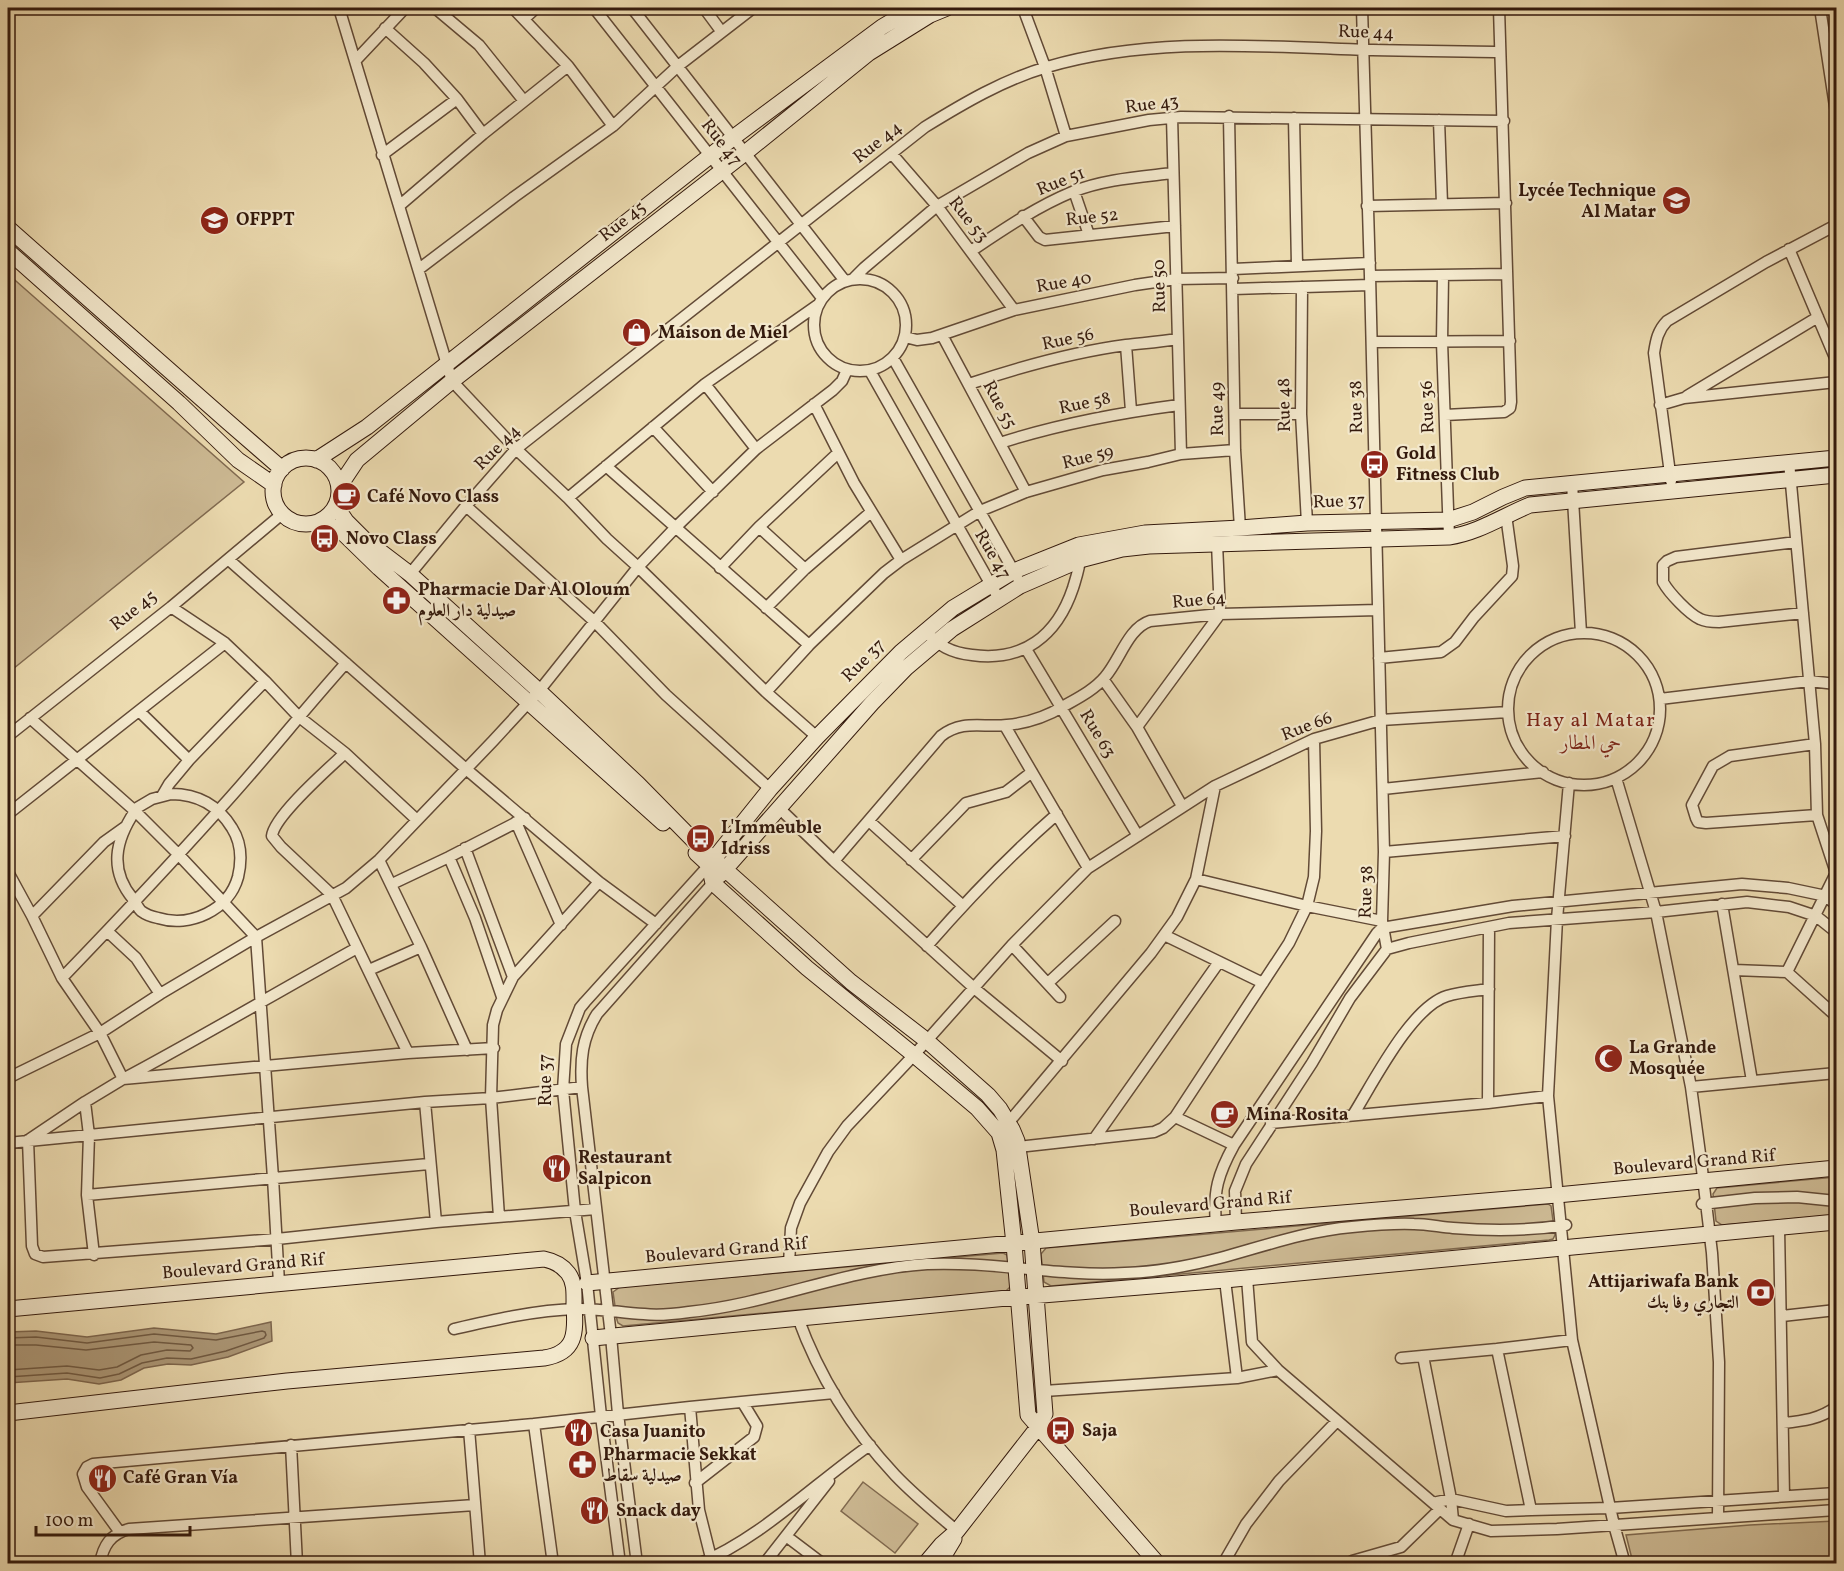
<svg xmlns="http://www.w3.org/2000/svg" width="1844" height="1571" font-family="Vollkorn,Amiri,serif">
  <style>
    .green { fill: #cdba94; stroke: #806a50; stroke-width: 1.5 }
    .water { fill: #ad9979; stroke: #7d664e; stroke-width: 1.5 }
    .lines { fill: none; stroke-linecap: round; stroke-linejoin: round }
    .shore { stroke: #705a43; stroke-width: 1.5 }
    .street-casing { stroke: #624a36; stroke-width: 13 }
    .secondary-casing { stroke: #341a0d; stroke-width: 17 }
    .street { stroke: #f3e8cc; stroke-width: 10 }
    .secondary { stroke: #f3e8cc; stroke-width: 15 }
    .labels { text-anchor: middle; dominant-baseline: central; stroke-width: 4.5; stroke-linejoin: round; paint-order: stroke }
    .street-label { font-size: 18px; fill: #341a0d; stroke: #f3e8cc }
    .poi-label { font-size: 18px; font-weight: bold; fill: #341a0d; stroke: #f3e8cc; text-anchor: start }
    .neighbourhood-label { font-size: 20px; letter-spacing: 1.5px; fill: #7a1f14; stroke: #f3e8cc }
  </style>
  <rect width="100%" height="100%" fill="#ecdbb0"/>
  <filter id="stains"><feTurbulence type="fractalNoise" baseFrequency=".00333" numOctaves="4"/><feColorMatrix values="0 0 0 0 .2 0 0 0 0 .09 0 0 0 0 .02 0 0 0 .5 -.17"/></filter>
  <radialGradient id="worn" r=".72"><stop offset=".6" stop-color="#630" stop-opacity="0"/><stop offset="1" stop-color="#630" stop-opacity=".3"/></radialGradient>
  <path class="green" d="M 8,274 L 244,482 L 8,673 Z
    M 1836,1177 L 1836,1215 L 1722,1225 L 1716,1221 L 1713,1194 L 1717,1188 Z
    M 1548,1204 L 1551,1206 L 1555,1235 L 1553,1239 L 1549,1240 L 1051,1286 L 1044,1282 L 1041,1254 L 1046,1248 Z
    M 1003,1253 L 1007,1255 L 1011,1286 L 1006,1291 L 623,1326 L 618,1323 L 617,1320 L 613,1292 L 620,1287 Z
    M 863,1482 L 918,1524 L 895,1553 L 841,1511 Z
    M 1836,1521 L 1836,1563 L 1633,1563 L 1626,1535 L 1750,1525 Z"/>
  <path class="water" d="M 271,1322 L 272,1341 L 228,1357 L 191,1365 L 168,1364 L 144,1368 L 121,1380 L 99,1384 L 67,1379 L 8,1383 L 8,1332 L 36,1331 L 87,1337 L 154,1328 L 216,1334 Z"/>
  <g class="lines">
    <path class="shore" d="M 8,1338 L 36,1337 L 87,1343 L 154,1334 L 216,1340 L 262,1331 L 265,1332 L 266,1335 L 264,1338 L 226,1351 L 191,1359 L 167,1358 L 142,1363 L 119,1374 L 100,1378 L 67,1373 L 8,1377
      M 8,1345 L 36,1345 L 86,1350 L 154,1342 L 191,1345 L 193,1348 L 190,1351 L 167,1350 L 141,1355 L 117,1367 L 99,1370 L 67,1366 L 8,1370"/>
    <defs>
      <path id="street" d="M 339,8 L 452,381 L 516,449 L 568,498 L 607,539 L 638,567 L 766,692 L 817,737
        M 435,8 L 479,45 L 524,101
        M 513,8 L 568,66 L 613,126
        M 594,8 L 822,298
        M 632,8 L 845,281
        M 704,8 L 721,31
        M 1023,8 L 1045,67 L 1066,136
        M 1362,8 L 1370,276 L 1384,852 L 1382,921 L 1387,949
        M 1820,8 L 1836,113
        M 524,19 L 536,8
        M 385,28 L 424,63 L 457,99 L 483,134
        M 356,60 L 405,8
        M 1229,116 L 1235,450 L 1240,528
        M 1172,117 L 1181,454
        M 1294,118 L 1297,265
        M 1439,120 L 1442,204
        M 892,154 L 937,206 L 1014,310
        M 382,155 L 457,99
        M 1074,191 L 1089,235
        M 399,206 L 483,134 L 568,66
        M 1367,206 L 1506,203
        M 1023,216 L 1039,237 L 1045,240 L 1175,226
        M 1789,249 L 1836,360
        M 971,251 C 1004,229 1036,207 1072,192 C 1104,179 1140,177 1173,173
        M 419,269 L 514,197 L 613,126 L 678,66 L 753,8
        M 1233,269 L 1370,263
        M 1443,275 L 1442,342 L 1449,537
        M 1370,276 L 1507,274
        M 857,278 L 854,278 L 864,268 L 937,206 L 1028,153 L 1066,136 L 1149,120 L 1181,117 L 1504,121
        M814 325a46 46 0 1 1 92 0a46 46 0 1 1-92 0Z
        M 1302,287 L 1301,414 L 1307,523
        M 1233,289 L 1370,285
        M 942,335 L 1026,492
        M 905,337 L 917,340 L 932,338 L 1014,310 L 1135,285 L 1176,279 L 1233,278
        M 1372,342 L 1510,341
        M 1126,345 L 1131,411
        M 893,358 L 1017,577
        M 870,371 L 999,599
        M 705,384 L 756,449
        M 969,384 C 1020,367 1073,352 1126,345 C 1143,343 1160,342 1177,339
        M 1687,396 L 1818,317
        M 814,404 L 854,483 L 901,560
        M 1660,405 L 1684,398 L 1836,382
        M 1235,414 L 1301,414
        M 1445,415 L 1504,412 L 1510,408 L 1511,402 L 1499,8
        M 653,427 L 713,492
        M 1000,443 C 1059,424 1118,413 1179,405
        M 606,466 L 809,645
        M 1671,481 L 1654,353 C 1656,340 1658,330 1667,321 L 1766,262 L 1836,225
        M 1572,483 L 1581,633
        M 568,498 L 705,384 L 819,304
        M 466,506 L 595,622 L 666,695 L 770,789
        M 759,527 L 805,569
        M 1796,542 L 1676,557 L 1667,561 L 1663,565 L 1663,582 C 1669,593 1689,614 1700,619 C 1706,622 1713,622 1719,622 L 1803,613
        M 229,560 L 466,769 L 599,882 L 656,924
        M 720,568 L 759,527 L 838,453
        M 410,574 L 466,506 L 516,449 L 925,127 C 964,103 1003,80 1047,67 C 1142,39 1243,45 1341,49 C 1394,51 1447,51 1500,52
        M 171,607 L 225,643 L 265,681 L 298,716 L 345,753 L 417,820
        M 766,608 L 805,569 L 871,512
        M 925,630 C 938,646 952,653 972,655 C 1023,662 1057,636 1073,588 C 1076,578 1080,567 1080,557
        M1508 709a76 76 0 1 1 152 0a76 76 0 1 1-152 0Z
        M 1026,649 L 1138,836
        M 1379,658 L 1441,652 L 1455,642 L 1474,617 L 1512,576 L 1513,566 L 1506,515
        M 1103,679 L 1137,727 L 1182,806
        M 766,692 L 809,645 L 884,573 L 901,560 L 980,511 L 1026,492 L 1103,470 L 1148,462 L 1181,454 L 1235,450
        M 1660,699 L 1809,681 L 1836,684
        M 139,711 L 189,760
        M 30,718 L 135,811 L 178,854 L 256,937 L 273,1178 L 279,1283
        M 1005,726 L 1088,868
        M 1137,727 L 1220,614 L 1217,543
        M 8,736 L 171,607 L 282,514
        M 1815,744 L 1730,756 L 1713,766 L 1692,805 L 1696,818 L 1698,822 L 1706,823 L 1817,815
        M 345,753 C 328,769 274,816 272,836 L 281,847 L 332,895 L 408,1053
        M 1616,778 L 1656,912 L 1691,1087 L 1701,1161 L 1712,1253 L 1719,1362 L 1718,1518
        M 1569,783 L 1557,919 L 1548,1096 L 1572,1340 L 1614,1525 L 1625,1564
        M 1383,789 L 1543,772
        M 171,794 C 198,794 218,805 232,828 C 241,842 242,860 238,877 C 229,910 190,928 158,918 C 153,917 145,914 141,911 C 138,908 136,903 133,899 C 109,870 115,841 135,811 L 135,809 L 152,799 Z
        M 162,796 L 169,784 L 189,760 L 265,681
        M 780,809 L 834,861 L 974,988 L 1062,1061
        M 8,814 L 225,643
        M 869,821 L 962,905
        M 516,822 L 561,925
        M 465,848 L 513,977
        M 1384,852 L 1565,836
        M 449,857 L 475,918 L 502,997
        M 379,860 L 421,947 L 467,1050
        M 911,860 L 966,803 L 1006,792 L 1032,772
        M 834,861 L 941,736 C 963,719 983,728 1007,725 C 1028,723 1046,717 1064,706 C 1078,698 1094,690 1105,677 C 1120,660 1128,628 1150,621 L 1220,614 L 1378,610
        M 8,872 L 32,916 L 62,978 L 100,1033 L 123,1079 C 202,1037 279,991 357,948
        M 1196,879 L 1307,906 L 1382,921
        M 392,884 L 449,857 L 525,818
        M 1722,904 L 1752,1081
        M 32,916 L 104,842 L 125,827
        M 107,931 L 136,958 L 160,994
        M 1164,935 L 1263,983
        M 1012,945 L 1060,997
        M 927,946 C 968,899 1010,855 1057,814
        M 369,970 L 421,947
        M 1734,970 L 1787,972 L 1836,1016
        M 1787,972 L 1836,873 L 1817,815 L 1815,744 L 1789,462
        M 62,978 C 115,923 167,868 218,811 C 262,763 302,712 346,663
        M 1048,983 L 1115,921
        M 8,1078 L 100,1033 L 160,994 L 256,937 L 346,888 L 379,860 L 493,741 L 539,691 L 638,567 L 676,527 L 756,449 L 833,390 L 842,381 L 847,370
        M 1691,1087 L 1836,1073
        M 85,1102 L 89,1135 L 87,1195 L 94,1255
        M 425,1102 L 436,1222
        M 1488,1103 L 1489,927
        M 1353,1115 C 1373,1083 1411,1007 1447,996 C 1460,992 1475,991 1489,989
        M 1175,1117 L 1289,943 L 1307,906 L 1314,877 L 1316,831 L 1314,739
        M 1271,1123 L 1488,1103 L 1548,1096
        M 1004,1128 L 1151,953 L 1177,917 L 1196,879 L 1215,786
        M 30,1139 L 85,1102 L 123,1079 L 408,1053 L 494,1048
        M 1094,1139 L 1219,962
        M 28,1140 L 32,1246 L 35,1254 L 43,1257 L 277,1239 L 436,1222 L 596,1209
        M 8,1143 L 425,1102 L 491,1098 L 582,1087
        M 1018,1147 L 1154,1132 L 1163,1128 L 1175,1117 L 1234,1145
        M 87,1195 L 429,1164
        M 1702,1204 L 1755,1198 L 1797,1197 L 1836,1201
        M 499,1217 L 491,1098 L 493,1025 L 497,1010 L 513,977 L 599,882
        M 1236,1222 L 1235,1191 L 1246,1164 L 1312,1063 L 1350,998 L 1387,949 L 1409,943 L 1509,923 L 1656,912 L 1747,902 L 1789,907 L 1816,916 L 1836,932
        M 1216,1224 C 1213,1191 1218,1174 1234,1145 L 1377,933 L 1382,928 L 1513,906 L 1742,884 L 1788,888 L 1826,896 L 1836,905
        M 1779,1228 L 1784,1496
        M 789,1264 L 791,1228 L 800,1203 L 828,1152 L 847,1126 L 914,1055 L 1012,945 L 1088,868 L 1215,786 L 1314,739 L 1381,720 L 1508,712
        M 1247,1278 L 1252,1342 L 1278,1370 L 1453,1520 L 1491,1531 L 1557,1529 L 1836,1510
        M 1225,1280 L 1237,1378
        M 1782,1316 L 1836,1310
        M 798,1318 C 819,1376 853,1430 895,1475 C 914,1495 936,1513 957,1531
        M 454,1329 C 493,1320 536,1310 576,1309 C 599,1308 621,1313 644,1314 C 658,1316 675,1314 689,1312 C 770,1304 846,1269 927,1264 C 993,1261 1059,1277 1125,1273 C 1156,1272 1189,1266 1220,1258 C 1264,1246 1306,1231 1352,1227 C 1372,1225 1393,1223 1414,1224 C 1427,1224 1440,1227 1453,1228 C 1491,1231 1529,1231 1566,1225
        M 1497,1349 L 1531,1510
        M 1423,1356 L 1451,1499 L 1453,1520
        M 1401,1358 L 1497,1349 L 1572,1340
        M 1044,1391 L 1237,1378 L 1278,1370
        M 690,1407 L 699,1510 L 711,1558
        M 1783,1423 C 1803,1421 1820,1419 1836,1407
        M 534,1424 L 553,1564
        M 469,1429 L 480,1564
        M 291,1445 L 297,1564
        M 695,1483 L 754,1437 L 757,1426 L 743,1403
        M 1433,1503 L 1451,1499 L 1506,1511 L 1531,1510 L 1610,1508 L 1836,1493
        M 119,1531 L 87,1487 L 83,1474 L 87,1467 L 93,1464 L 534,1424 L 690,1407 L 834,1393
        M 786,1536 L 823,1564
        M 100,1564 C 103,1545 111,1534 129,1529 L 475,1505
        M 620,1564 L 601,1416 L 587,1283 L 575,1211 L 563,1090 L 566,1044 L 580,1008 L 585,1002 L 709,865
        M 637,1564 L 618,1414 L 611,1336 L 582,1087 C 580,1060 582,1038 597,1014 L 713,883
        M 698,1564 C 761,1538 814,1484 870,1445
        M 764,1564 L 829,1481
        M 1223,1564 L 1246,1524 L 1279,1481 L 1337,1421
        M 1351,1564 L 1352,1561 L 1401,1547 L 1440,1509
        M 1455,1564 L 1469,1524"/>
      <path id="secondary" d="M 8,228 L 228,422 L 282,469
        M 8,251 L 179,403 L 238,460 L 274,485
        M273 491a33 33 0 1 1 66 0a33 33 0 1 1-66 0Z
        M 316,460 L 367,427 L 734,137 L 882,27 L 914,8
        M 339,487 L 357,460 L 452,381 L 745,153 L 869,53 L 930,15 L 947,8
        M 336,506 L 346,521 L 364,539 L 410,574 L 539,691 L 638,784 L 699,846 L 851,982 L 926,1040 L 988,1095 L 1000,1109 L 1012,1129 L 1017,1141 L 1032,1242 L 1045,1414 L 1038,1427 L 957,1531 L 941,1545 L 925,1564
        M 322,520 L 342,532 L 379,568 L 663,823
        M 696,853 L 709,865 L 713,883 L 807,968 L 914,1055 L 977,1108 L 999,1133 L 1004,1150 L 1014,1244 L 1028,1415 L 1158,1564
        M 709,865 L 770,789 L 817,737 L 901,652 L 953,608 L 1014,571 L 1079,545 L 1145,533 L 1240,528 L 1307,523 L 1448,520 L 1473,512 L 1503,497 L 1525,488 L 1836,458
        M 720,875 L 872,703 L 906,668 L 952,629 L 1020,586 L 1080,560 L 1122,549 L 1149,546 L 1449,537 C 1478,533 1503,516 1530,505 L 1836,475
        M 587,1283 L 1236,1222 L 1557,1195 L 1836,1168
        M 8,1309 L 544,1259 C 554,1261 562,1265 568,1273 C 575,1282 574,1294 574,1305 C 576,1333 576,1353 544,1358 L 287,1381 L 8,1413
        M 593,1338 L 1018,1297 L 1225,1280 L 1836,1222
        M 939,1564 L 954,1539"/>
    </defs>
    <use href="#street" class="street-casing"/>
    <use href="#secondary" class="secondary-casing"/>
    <use href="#street" class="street"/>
    <use href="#secondary" class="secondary"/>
  </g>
  <defs>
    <symbol id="school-disc" viewBox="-11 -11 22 22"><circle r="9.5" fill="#8f2418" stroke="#f3e8cc"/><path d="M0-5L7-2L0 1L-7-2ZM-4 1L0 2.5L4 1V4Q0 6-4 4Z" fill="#fff"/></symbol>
    <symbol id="shop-disc" viewBox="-11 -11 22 22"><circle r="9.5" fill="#8f2418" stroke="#f3e8cc"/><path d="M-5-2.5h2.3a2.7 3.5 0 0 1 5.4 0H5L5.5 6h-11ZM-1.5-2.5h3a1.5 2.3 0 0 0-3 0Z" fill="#fff"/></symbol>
    <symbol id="bus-disc" viewBox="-11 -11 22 22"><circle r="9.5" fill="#8f2418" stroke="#f3e8cc"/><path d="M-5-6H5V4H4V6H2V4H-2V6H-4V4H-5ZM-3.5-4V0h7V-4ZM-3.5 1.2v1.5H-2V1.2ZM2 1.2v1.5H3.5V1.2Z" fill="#fff"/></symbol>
    <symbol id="cafe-disc" viewBox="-11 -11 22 22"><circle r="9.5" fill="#8f2418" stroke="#f3e8cc"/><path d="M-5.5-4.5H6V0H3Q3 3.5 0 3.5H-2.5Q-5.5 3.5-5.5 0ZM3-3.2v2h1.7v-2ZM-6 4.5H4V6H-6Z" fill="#fff"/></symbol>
    <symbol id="pharmacy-disc" viewBox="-11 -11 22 22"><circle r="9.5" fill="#8f2418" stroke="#f3e8cc"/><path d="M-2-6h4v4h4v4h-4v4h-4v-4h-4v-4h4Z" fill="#fff"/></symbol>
    <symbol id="mosque-disc" viewBox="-11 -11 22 22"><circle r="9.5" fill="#8f2418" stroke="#f3e8cc"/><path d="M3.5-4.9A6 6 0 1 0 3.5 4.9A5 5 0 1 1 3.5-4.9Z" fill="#fff"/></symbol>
    <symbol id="restaurant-disc" viewBox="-11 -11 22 22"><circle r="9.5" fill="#8f2418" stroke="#f3e8cc"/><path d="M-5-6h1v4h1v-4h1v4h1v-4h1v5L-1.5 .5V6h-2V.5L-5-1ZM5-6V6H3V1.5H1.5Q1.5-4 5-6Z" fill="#fff"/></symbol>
    <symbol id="bank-disc" viewBox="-11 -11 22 22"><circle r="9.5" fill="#8f2418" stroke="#f3e8cc"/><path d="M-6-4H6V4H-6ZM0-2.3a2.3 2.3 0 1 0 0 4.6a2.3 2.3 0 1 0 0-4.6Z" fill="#fff"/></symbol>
  </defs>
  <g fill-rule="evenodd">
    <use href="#school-disc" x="1660" y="184" width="33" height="33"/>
    <use href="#school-disc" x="198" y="204" width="33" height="33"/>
    <use href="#shop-disc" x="620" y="316" width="33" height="33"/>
    <use href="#bus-disc" x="1358" y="448" width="33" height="33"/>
    <use href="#cafe-disc" x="330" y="480" width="33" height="33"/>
    <use href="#bus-disc" x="308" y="522" width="33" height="33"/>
    <use href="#pharmacy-disc" x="380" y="584" width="33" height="33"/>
    <use href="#bus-disc" x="684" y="822" width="33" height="33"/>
    <use href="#mosque-disc" x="1592" y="1042" width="33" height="33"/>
    <use href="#cafe-disc" x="1208" y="1098" width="33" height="33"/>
    <use href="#restaurant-disc" x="540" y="1152" width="33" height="33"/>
    <use href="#bank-disc" x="1744" y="1276" width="33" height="33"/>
    <use href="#bus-disc" x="1044" y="1414" width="33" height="33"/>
    <use href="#restaurant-disc" x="562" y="1416" width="33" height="33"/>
    <use href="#pharmacy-disc" x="566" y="1448" width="33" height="33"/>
    <use href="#restaurant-disc" x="86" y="1462" width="33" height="33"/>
    <use href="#restaurant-disc" x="578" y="1494" width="33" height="33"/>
  </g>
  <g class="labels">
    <g class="street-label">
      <text transform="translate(1366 33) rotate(2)">Rue 44</text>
      <text transform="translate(1152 105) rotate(-7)">Rue 43</text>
      <text transform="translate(721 143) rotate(52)">Rue 47</text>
      <text transform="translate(878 143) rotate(-38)">Rue 44</text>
      <text transform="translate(1061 182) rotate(-22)">Rue 51</text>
      <text transform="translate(1092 218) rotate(-6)">Rue 52</text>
      <text transform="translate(968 220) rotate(52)">Rue 53</text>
      <text transform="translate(623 222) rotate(-38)">Rue 45</text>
      <text transform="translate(1064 283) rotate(-10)">Rue 40</text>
      <text transform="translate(1160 286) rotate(-91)">Rue 50</text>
      <text transform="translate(1068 340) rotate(-12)">Rue 56</text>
      <text transform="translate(1085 404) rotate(-12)">Rue 58</text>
      <text transform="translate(999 405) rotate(62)">Rue 55</text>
      <text transform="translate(1285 405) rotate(-91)">Rue 48</text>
      <text transform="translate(1357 407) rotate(-91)">Rue 38</text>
      <text transform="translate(1428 407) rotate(-92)">Rue 36</text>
      <text transform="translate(1218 409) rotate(-91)">Rue 49</text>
      <text transform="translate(498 448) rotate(-45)">Rue 44</text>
      <text transform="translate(1088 458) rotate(-14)">Rue 59</text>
      <text transform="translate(1339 502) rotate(-2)">Rue 37</text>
      <text transform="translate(992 555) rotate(60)">Rue 47</text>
      <text transform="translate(1199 601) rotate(-5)">Rue 64</text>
      <text transform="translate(134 611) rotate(-38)">Rue 45</text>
      <text transform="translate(864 661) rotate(-45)">Rue 37</text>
      <text transform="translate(1307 727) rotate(-21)">Rue 66</text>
      <text transform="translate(1097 734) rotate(59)">Rue 63</text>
      <text transform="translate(1367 892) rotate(-88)">Rue 38</text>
      <text transform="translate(546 1080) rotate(-90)">Rue 37</text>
      <text transform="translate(1694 1163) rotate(-5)">Boulevard Grand Rif</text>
      <text transform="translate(1210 1205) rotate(-5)">Boulevard Grand Rif</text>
      <text transform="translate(726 1251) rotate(-5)">Boulevard Grand Rif</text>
      <text transform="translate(243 1267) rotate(-5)">Boulevard Grand Rif</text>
    </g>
    <g class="poi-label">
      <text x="1656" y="191" text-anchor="end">Lycée Technique<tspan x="1656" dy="21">Al Matar</tspan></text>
      <text x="236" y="220">OFPPT</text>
      <text x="658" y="333">Maison de Miel</text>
      <text x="1396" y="454">Gold<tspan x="1396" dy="21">Fitness Club</tspan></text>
      <text x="367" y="497">Café Novo Class</text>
      <text x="346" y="539">Novo Class</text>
      <text x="418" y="590">Pharmacie Dar Al Oloum<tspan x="418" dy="21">صيدلية دار العلوم</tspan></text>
      <text x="721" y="828">L'Immeuble<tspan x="721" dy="21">Idriss</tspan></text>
      <text x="1629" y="1048">La Grande<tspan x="1629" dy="21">Mosquée</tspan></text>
      <text x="1246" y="1115">Mina Rosita</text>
      <text x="578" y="1158">Restaurant<tspan x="578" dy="21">Salpicon</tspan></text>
      <text x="1739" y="1282" text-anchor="end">Attijariwafa Bank<tspan x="1739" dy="21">التجاري وفا بنك</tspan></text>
      <text x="1082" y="1431">Saja</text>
      <text x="600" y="1432">Casa Juanito</text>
      <text x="603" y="1455">Pharmacie Sekkat<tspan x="603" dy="21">صيدلية سقاط</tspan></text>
      <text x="123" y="1478">Café Gran Vía</text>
      <text x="616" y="1511">Snack day</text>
    </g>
    <g class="neighbourhood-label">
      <text x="1591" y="721">Hay al Matar<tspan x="1591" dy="23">حي المطار</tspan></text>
    </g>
  </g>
  <rect width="1844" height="1571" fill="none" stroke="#ecdbb0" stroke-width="30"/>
  <rect x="9" y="9" width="1826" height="1553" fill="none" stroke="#341a0d" stroke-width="3"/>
  <rect x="15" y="15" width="1814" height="1541" fill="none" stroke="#341a0d" stroke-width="1.5"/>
  <path d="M36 1526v9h154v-9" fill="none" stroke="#341a0d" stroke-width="3"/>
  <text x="45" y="1526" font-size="18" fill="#341a0d" stroke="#f3e8cc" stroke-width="4.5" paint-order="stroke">100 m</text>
  <rect width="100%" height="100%" filter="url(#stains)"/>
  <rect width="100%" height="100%" fill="url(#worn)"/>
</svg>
